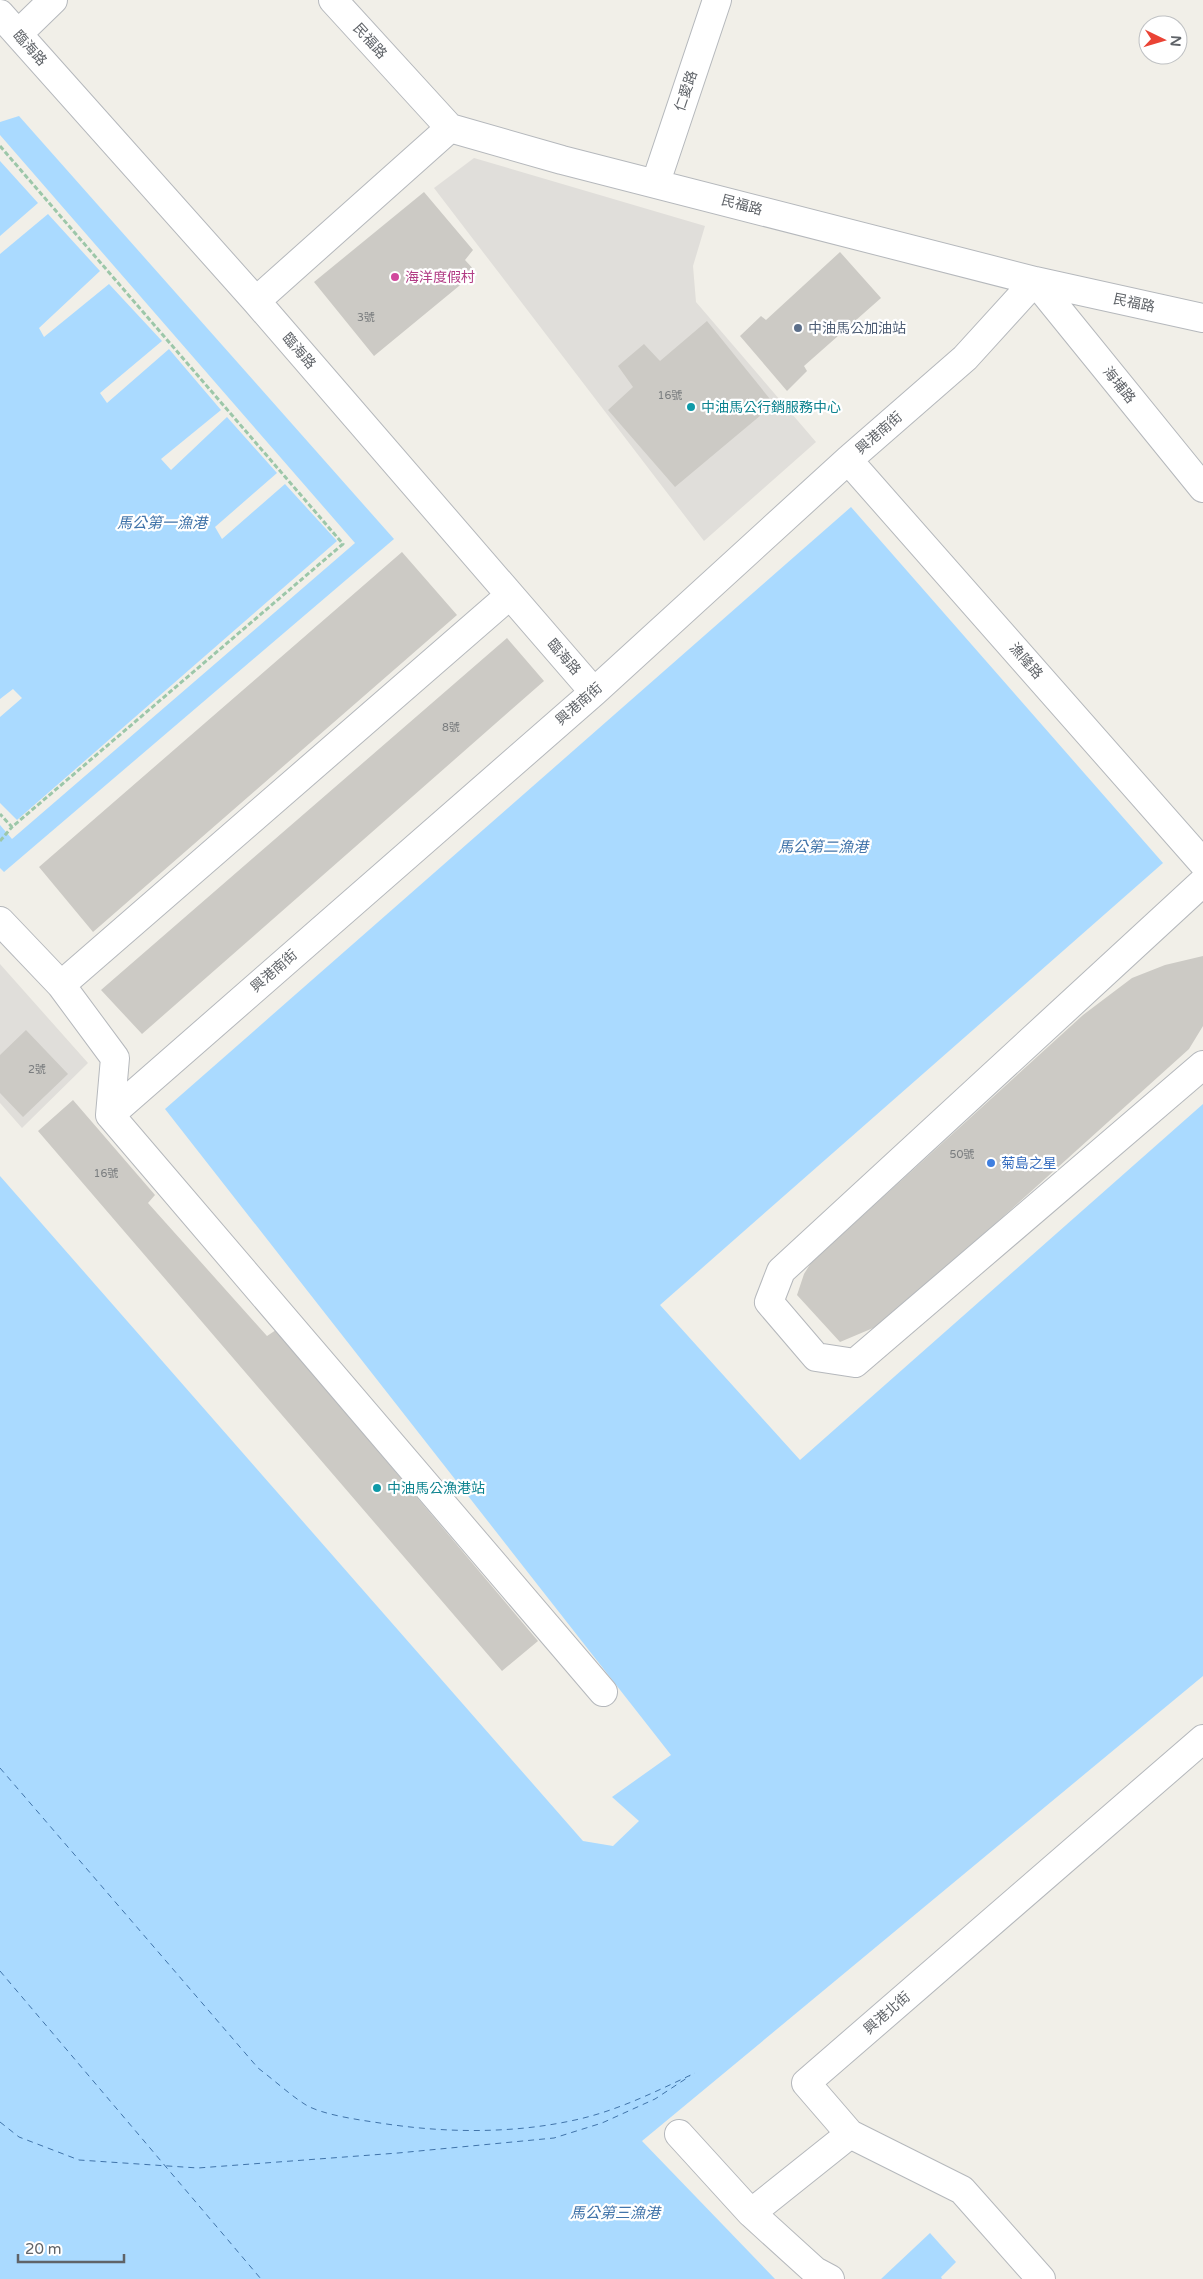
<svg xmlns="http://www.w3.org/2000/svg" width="1203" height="2279" font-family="'Varela Round','Noto Sans TC',sans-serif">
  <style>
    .industrial { fill: #e0deda }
    .water { fill: #aadaff }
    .pier { fill: #f1efe8 }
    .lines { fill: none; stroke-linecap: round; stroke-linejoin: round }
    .ferry { stroke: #4174aa; stroke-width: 1; stroke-dasharray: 6 5; stroke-linecap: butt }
    .building { fill: #cccac5 }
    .minor-casing { stroke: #b5b8bc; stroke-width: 30 }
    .path { stroke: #9cc7a9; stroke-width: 3; stroke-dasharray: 5 2.5; stroke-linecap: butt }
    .minor { stroke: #fff; stroke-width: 28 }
    .hotel-dot { fill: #d1479c; stroke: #fff; stroke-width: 2 }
    .service-dot { fill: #5c6f8a; stroke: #fff; stroke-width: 2 }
    .culture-dot { fill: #0f9aa8; stroke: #fff; stroke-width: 2 }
    .shop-dot { fill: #3f7fe0; stroke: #fff; stroke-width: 2 }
    .labels { text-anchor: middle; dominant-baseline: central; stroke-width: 4.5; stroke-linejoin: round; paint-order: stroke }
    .number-label { font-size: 11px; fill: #7a7d7f }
    .street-label { font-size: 14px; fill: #5f6368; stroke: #fff }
    .hotel-label { font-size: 14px; fill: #b23c85; stroke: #fff; text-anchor: start }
    .service-label { font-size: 14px; fill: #4e5e75; stroke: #fff; text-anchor: start }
    .culture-label { font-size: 14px; fill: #0d838f; stroke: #fff; text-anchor: start }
    .shop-label { font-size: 14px; fill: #366cbe; stroke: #fff; text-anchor: start }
    .water-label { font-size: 15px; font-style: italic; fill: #4174aa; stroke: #fff }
  </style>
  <rect width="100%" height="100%" fill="#f1efe8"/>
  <path class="industrial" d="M 474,158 L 705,226 L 693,266 L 696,302 L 816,442 L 704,541 L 434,188 Z
    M 0,964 L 88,1063 L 22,1128 L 0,1103 Z"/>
  <path class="water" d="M 19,116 L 394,539 L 4,872 L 0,868 L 0,122 Z
    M 851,507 L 1163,863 L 660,1305 L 800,1460 L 1203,1104 L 1203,1676 L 642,2141 L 775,2279 L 0,2279 L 0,1176 L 583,1841 L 613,1846 L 639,1821 L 612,1797 L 671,1755 L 165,1109 Z
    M 930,2233 L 956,2262 L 941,2277 L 942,2279 L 881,2279 Z"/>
  <path class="pier" d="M 0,135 L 355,543 L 12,839 L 0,825 L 0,803 L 17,820 L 337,541 L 285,484 L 222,539 L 215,527 L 277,473 L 227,417 L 171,470 L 161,459 L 221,410 L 169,349 L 107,403 L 100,393 L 162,341 L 109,284 L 44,337 L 39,328 L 100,271 L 48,214 L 0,254 L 0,236 L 38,203 L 0,161 Z
    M 13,689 L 22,698 L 0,717 L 0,699 Z"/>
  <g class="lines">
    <path class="ferry" d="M 0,1768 L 258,2068 C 274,2080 290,2095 306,2105 C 323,2115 360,2120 380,2123 C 444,2133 512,2134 575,2120 C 617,2111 657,2091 695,2073
      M 0,1971 L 261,2279
      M 0,2122 L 19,2137 L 79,2160 L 198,2168 L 398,2153 L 554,2138 L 602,2123 L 655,2099 L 690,2076"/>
  </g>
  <path class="building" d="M 424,192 L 473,250 L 465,260 L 476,272 L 374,356 L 314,282 Z
    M 840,252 L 881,298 L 804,366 L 807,371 L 787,391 L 740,336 L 761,316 L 766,320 Z
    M 707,321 L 774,404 L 675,487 L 608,410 L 633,387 L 618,366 L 644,344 L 660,361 Z
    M 402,552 L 457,615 L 93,932 L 39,867 Z
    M 507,638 L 544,681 L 142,1034 L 101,990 Z
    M 1203,956 L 1203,1026 L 1189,1049 L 885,1323 L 840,1342 L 797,1295 L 804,1274 L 817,1253 L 837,1239 L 1083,1015 L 1132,978 L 1165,965 Z
    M 26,1030 L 68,1074 L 23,1117 L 0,1093 L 0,1055 Z
    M 73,1100 L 155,1195 L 148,1203 L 267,1336 L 276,1330 L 538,1641 L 502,1671 L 38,1131 Z"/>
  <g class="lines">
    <defs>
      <path id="minor" d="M 333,0 L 450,128 L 562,160 L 1035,281 L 1203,318
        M 0,14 L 256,301 L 594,692
        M 18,34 L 53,0
        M 656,182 L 717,0
        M 256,301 L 450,128
        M 848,460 L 1203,863
        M 1203,882 L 781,1271 L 769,1302 L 816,1357 L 855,1363 L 1203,1065
        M 0,921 L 61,985 L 115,1058 L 110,1115 L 603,1692
        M 61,985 L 510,595
        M 110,1115 L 594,692 L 848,460 L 965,358 L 1035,281 L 1203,488
        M 679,2134 L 751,2213 L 815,2271 L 830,2279
        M 751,2213 L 850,2134
        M 1041,2279 L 962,2190 L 850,2134 L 806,2083 L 1203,1739"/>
    </defs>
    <use href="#minor" class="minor-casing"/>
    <path class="path" d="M 0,146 L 343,544 L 12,827 L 0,814
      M 0,841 L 12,827"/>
    <use href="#minor" class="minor"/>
  </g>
  <circle class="hotel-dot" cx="395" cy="277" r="5"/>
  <circle class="service-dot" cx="798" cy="328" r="5"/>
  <g class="culture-dot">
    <circle cx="691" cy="407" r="5"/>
    <circle cx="377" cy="1488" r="5"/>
  </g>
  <circle class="shop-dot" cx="991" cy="1163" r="5"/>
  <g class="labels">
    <g class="number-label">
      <text x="366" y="317">3號</text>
      <text x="670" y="395">16號</text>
      <text x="451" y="727">8號</text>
      <text x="37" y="1069">2號</text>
      <text x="962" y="1154">50號</text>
      <text x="106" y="1173">16號</text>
    </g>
    <g class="street-label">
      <text transform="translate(370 41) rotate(48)">民福路</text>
      <text transform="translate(30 48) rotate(48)">臨海路</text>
      <text transform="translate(686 91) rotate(-71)">仁愛路</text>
      <text transform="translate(742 205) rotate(15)">民福路</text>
      <text transform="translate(1134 303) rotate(12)">民福路</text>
      <text transform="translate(299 351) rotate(49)">臨海路</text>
      <text transform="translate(1119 385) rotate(51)">海埔路</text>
      <text transform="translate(879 433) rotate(-41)">興港南街</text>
      <text transform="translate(564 657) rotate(49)">臨海路</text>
      <text transform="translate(1026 661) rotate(49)">漁隆路</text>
      <text transform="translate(579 704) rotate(-41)">興港南街</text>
      <text transform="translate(274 971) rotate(-41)">興港南街</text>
      <text transform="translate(887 2013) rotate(-41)">興港北街</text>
    </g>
    <g class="hotel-label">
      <text x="405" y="277">海洋度假村</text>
    </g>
    <g class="service-label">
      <text x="808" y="328">中油馬公加油站</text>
    </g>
    <g class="culture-label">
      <text x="701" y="407">中油馬公行銷服務中心</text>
      <text x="387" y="1488">中油馬公漁港站</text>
    </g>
    <g class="shop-label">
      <text x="1001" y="1163">菊島之星</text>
    </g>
    <g class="water-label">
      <text x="162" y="523">馬公第一漁港</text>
      <text x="823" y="847">馬公第二漁港</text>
      <text x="615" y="2213">馬公第三漁港</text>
    </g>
  </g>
  <g transform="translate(1163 40) rotate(95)"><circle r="24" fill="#ffffff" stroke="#bfc1c3"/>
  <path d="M0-4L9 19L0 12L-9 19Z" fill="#ea4335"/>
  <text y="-8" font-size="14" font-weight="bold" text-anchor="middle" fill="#5f6368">N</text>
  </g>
  <path d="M18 2254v8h106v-8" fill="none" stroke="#5f6368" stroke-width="2.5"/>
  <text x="25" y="2254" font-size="15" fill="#5f6368" stroke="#ffffff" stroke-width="4" paint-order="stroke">20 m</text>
</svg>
